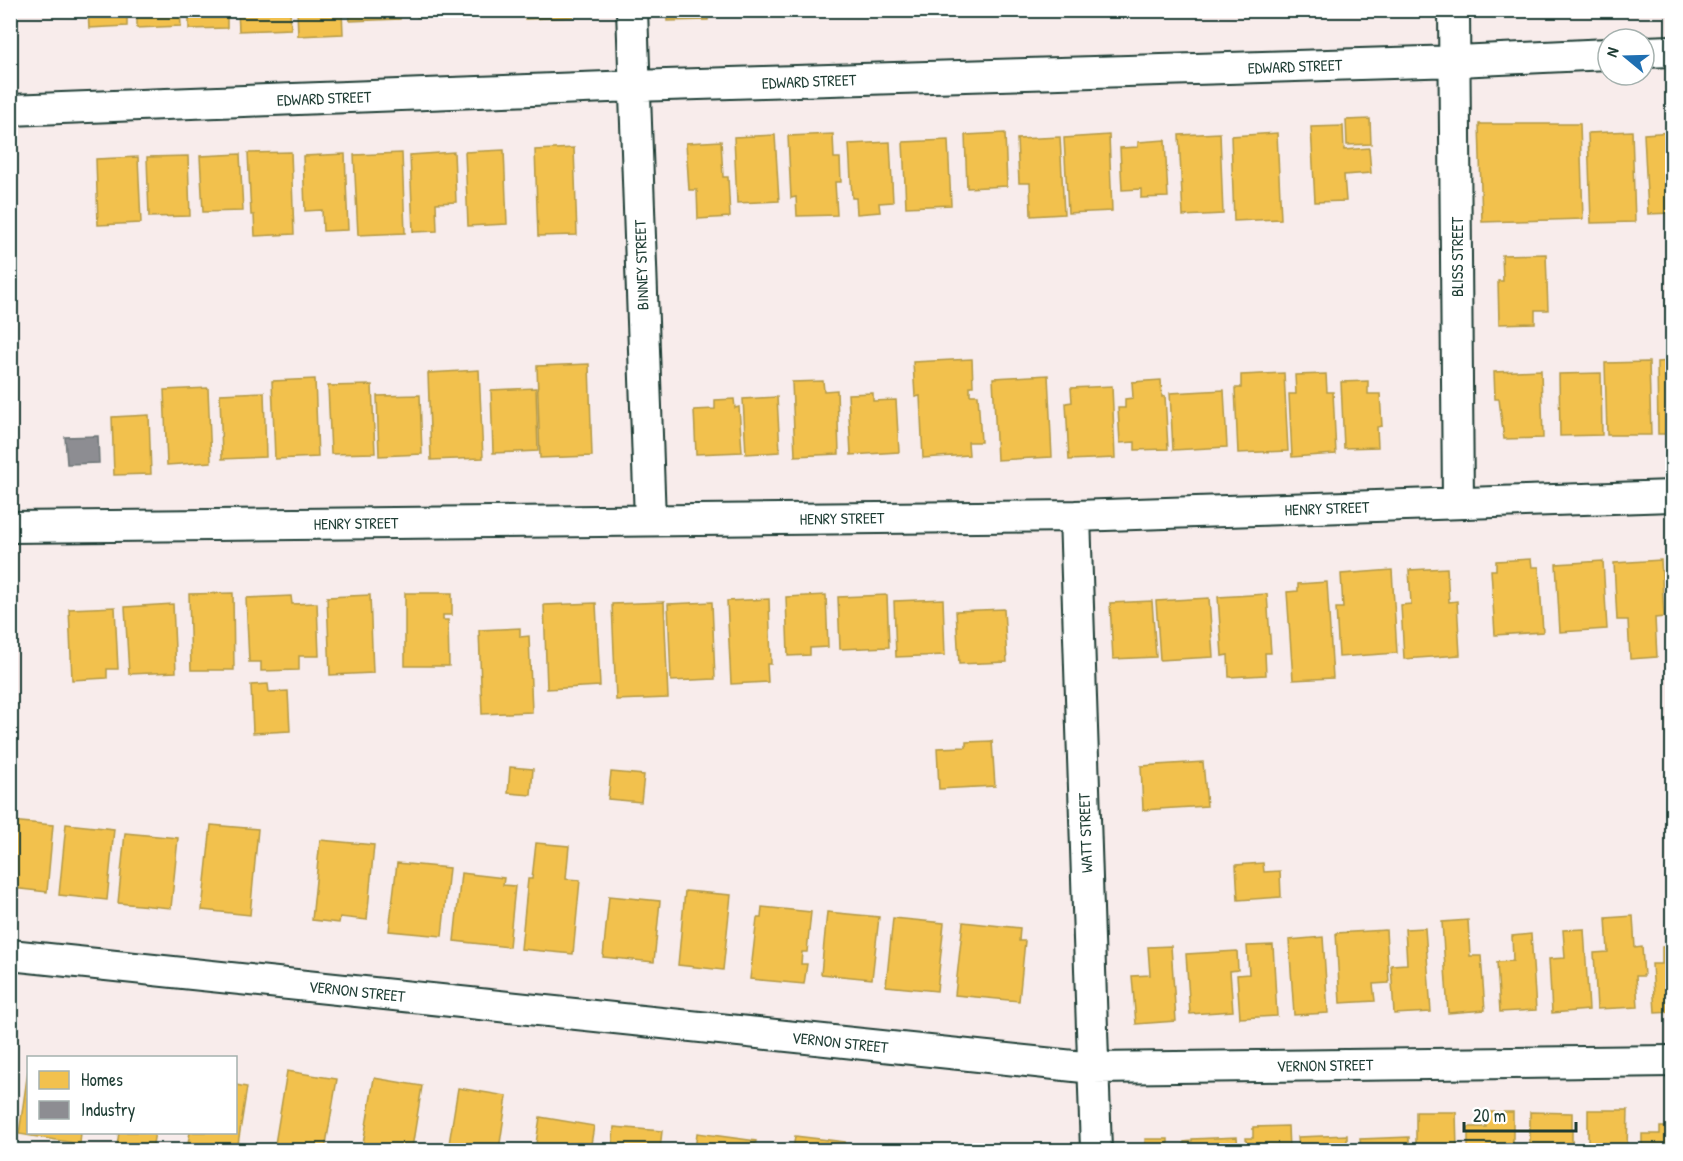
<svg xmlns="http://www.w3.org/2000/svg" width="1683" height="1161" font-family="'Patrick Hand',sans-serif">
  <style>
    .homes { fill: #f2c14e; stroke: #b39946; stroke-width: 1.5 }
    .industry { fill: #8d8d92; stroke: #6c7576; stroke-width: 1.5 }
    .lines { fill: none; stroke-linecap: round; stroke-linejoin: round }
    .street-casing { stroke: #1f3d34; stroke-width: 34 }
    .street { stroke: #fff; stroke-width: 30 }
    .labels { text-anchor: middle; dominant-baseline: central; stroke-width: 6; stroke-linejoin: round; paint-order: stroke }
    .street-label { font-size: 16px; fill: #1f3d34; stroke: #fff }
  </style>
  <rect width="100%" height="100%" fill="#f8eceb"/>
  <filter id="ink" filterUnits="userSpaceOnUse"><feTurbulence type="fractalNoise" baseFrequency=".0167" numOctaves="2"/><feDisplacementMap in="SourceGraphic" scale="12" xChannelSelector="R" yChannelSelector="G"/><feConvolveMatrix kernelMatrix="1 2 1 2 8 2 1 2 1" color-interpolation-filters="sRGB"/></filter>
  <g filter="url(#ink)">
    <path class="homes" d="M 88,10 L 127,10 L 127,26 L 89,28 Z
      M 137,10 L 180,10 L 181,26 L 137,28 Z
      M 189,10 L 227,10 L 227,28 L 189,29 Z
      M 238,10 L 290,10 L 291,29 L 239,31 Z
      M 297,10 L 342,10 L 343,34 L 298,36 Z
      M 349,10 L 400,10 L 400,19 L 350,21 Z
      M 417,10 L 458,10 L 459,15 L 417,17 Z
      M 467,10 L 521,10 L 522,13 L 468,15 Z
      M 525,10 L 573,10 L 573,17 L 525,19 Z
      M 667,10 L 708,10 L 708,20 L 667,21 Z
      M 721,10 L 746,10 L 746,14 L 721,14 Z
      M 1370,119 L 1371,144 L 1347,145 L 1346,120 Z
      M 1479,124 L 1580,124 L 1583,219 L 1482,222 Z
      M 1343,126 L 1344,150 L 1369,148 L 1371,173 L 1344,175 L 1346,201 L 1315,202 L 1311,127 Z
      M 1632,131 L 1635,222 L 1591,223 L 1588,133 Z
      M 1672,132 L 1672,213 L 1648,214 L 1644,134 Z
      M 1005,133 L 1007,186 L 967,188 L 965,135 Z
      M 1220,133 L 1223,214 L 1183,216 L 1179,135 Z
      M 1277,133 L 1281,219 L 1234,221 L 1231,136 Z
      M 833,134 L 834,158 L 840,158 L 841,182 L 835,182 L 837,215 L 797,216 L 796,197 L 791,198 L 788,136 Z
      M 775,135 L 779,201 L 737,203 L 734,137 Z
      M 1109,135 L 1112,211 L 1068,213 L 1064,138 Z
      M 1060,137 L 1064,214 L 1031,216 L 1030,183 L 1019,183 L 1017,139 Z
      M 948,140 L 951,205 L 906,207 L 903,142 Z
      M 1165,140 L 1168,197 L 1141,198 L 1141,189 L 1122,190 L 1120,148 L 1138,147 L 1138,142 Z
      M 721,141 L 723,177 L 728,177 L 730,217 L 698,219 L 697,190 L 689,190 L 686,143 Z
      M 890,142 L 893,202 L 879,203 L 880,212 L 857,214 L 856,198 L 852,198 L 849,144 Z
      M 574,148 L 577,235 L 538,236 L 535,150 Z
      M 504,150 L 507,224 L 468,226 L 465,152 Z
      M 291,152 L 294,234 L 255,236 L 254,215 L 251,215 L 248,153 Z
      M 454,152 L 456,202 L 436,203 L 437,231 L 413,232 L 410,155 Z
      M 402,153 L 405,233 L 358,235 L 354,155 Z
      M 240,154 L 243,211 L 203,212 L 200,156 Z
      M 345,154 L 348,230 L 323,231 L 322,210 L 305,211 L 303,156 Z
      M 188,156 L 190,216 L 149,217 L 147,157 Z
      M 138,157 L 141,223 L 98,225 L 96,159 Z
      M 1546,254 L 1548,310 L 1535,310 L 1535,323 L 1499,324 L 1498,281 L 1503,281 L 1502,255 Z
      M 972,359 L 973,386 L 970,386 L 970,395 L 978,395 L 981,442 L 968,442 L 969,455 L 923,458 L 920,396 L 915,397 L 913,362 Z
      M 1672,361 L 1672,434 L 1658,434 L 1657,362 Z
      M 1649,362 L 1651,435 L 1607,435 L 1605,363 Z
      M 589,364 L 592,456 L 540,458 L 537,366 Z
      M 479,370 L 483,458 L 431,460 L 428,373 Z
      M 1541,370 L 1543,438 L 1504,439 L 1499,399 L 1495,399 L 1494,372 Z
      M 1284,373 L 1288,451 L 1238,453 L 1235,388 L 1241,388 L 1241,375 Z
      M 1601,373 L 1602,435 L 1560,436 L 1559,374 Z
      M 1326,374 L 1327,392 L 1333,392 L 1336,454 L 1292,457 L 1289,394 L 1296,394 L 1295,375 Z
      M 1048,375 L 1052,457 L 997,460 L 993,378 Z
      M 315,379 L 318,457 L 275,459 L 272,381 Z
      M 1161,380 L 1162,397 L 1165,396 L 1168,449 L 1135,450 L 1135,442 L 1120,443 L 1118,408 L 1125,408 L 1125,399 L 1133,398 L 1132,382 Z
      M 823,381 L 824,391 L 837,390 L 839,454 L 795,456 L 792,382 Z
      M 1368,381 L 1368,394 L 1380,394 L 1382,426 L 1377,427 L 1378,447 L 1344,448 L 1341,382 Z
      M 372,385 L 375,453 L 331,454 L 328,386 Z
      M 1112,386 L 1115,458 L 1069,460 L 1066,403 L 1072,402 L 1071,388 Z
      M 208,388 L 211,462 L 167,465 L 164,390 Z
      M 536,388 L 538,451 L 493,453 L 491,390 Z
      M 1224,390 L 1227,447 L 1173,450 L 1170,393 Z
      M 264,392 L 266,457 L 222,459 L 220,394 Z
      M 873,393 L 873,401 L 896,400 L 899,452 L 851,455 L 848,394 Z
      M 420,395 L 422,454 L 379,456 L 377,396 Z
      M 777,397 L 780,452 L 746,454 L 743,399 Z
      M 734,399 L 735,408 L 739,407 L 742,452 L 696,454 L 694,410 L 715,409 L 715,400 Z
      M 149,415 L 151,474 L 114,475 L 112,417 Z
      M 1667,554 L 1672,554 L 1672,606 L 1670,607 Z
      M 1531,559 L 1532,567 L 1539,567 L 1543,632 L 1495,635 L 1491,570 L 1496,570 L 1496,561 Z
      M 1661,560 L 1664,617 L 1655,618 L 1657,657 L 1630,659 L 1628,620 L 1617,620 L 1614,563 Z
      M 1603,561 L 1607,629 L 1560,632 L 1556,564 Z
      M 1447,568 L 1449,602 L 1457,601 L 1460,655 L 1404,659 L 1401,605 L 1411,604 L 1409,570 Z
      M 1392,570 L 1397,653 L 1339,657 L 1336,608 L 1343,608 L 1341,574 Z
      M 1327,582 L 1333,678 L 1293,680 L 1287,592 L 1298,591 L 1298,584 Z
      M 233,593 L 234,670 L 191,670 L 189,594 Z
      M 405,593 L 452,593 L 452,615 L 443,615 L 443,620 L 448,620 L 449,666 L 405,666 Z
      M 1267,594 L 1271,653 L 1265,653 L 1266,675 L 1229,677 L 1228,655 L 1222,656 L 1218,597 Z
      M 370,595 L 373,673 L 330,675 L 327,597 Z
      M 826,595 L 828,647 L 810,648 L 810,655 L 788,656 L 786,597 Z
      M 887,595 L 889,647 L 840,649 L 838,597 Z
      M 291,596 L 292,604 L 317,603 L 319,656 L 299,656 L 299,670 L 261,671 L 261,662 L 249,662 L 246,598 Z
      M 1209,598 L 1213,657 L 1160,660 L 1156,601 Z
      M 769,599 L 771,664 L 767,664 L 768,682 L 731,684 L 727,601 Z
      M 943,599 L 945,655 L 896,657 L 894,601 Z
      M 1152,601 L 1156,657 L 1113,659 L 1110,603 Z
      M 664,602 L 668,698 L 616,700 L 612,604 Z
      M 712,602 L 715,679 L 671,681 L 668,604 Z
      M 596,603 L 600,686 L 547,689 L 544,605 Z
      M 173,604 L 176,672 L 129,674 L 125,607 Z
      M 115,607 L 118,669 L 107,669 L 107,678 L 72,680 L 69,609 Z
      M 1004,609 L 1007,662 L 959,664 L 956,611 Z
      M 520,628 L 520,637 L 529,636 L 532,712 L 482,714 L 479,630 Z
      M 268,684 L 269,692 L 288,691 L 290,731 L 253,733 L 251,685 Z
      M 992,741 L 995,786 L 939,789 L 937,748 L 966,747 L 966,742 Z
      M 1203,762 L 1207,806 L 1143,810 L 1141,766 Z
      M 510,767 L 533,769 L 531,795 L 508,793 Z
      M 611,772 L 644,775 L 641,802 L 608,799 Z
      M 10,821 L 53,825 L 47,892 L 12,888 Z
      M 66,824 L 114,829 L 107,900 L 59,895 Z
      M 211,825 L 258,829 L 250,915 L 202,910 Z
      M 125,833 L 178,838 L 171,908 L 118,903 Z
      M 320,840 L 374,845 L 367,920 L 340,917 L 339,923 L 312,920 Z
      M 536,843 L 569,846 L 566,879 L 580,880 L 573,954 L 521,949 L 528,879 L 532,879 Z
      M 397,863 L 449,868 L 442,936 L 389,931 Z
      M 1263,863 L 1264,872 L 1280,871 L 1281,897 L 1238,900 L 1236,865 Z
      M 461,873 L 504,878 L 503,885 L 515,886 L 509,947 L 454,941 Z
      M 685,891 L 731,895 L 723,970 L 678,965 Z
      M 609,896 L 660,901 L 654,962 L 603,957 Z
      M 762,907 L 811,912 L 807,952 L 802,952 L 801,964 L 807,964 L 804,984 L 750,979 L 757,918 L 761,918 Z
      M 827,912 L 879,917 L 872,979 L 821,974 Z
      M 1633,916 L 1635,948 L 1642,947 L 1644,976 L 1636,976 L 1638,1007 L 1597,1009 L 1594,953 L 1608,952 L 1606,918 Z
      M 893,918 L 944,923 L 937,991 L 886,986 Z
      M 1468,920 L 1470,956 L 1481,956 L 1485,1010 L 1448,1013 L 1442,922 Z
      M 963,922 L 1020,928 L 1019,941 L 1025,941 L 1019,1001 L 955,995 Z
      M 1425,928 L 1431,1012 L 1394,1014 L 1391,965 L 1407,964 L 1405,929 Z
      M 1584,929 L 1589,1010 L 1552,1013 L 1549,959 L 1565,958 L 1563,930 Z
      M 1386,930 L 1389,983 L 1373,984 L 1375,1001 L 1340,1003 L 1336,933 Z
      M 1531,934 L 1536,1010 L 1500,1012 L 1497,962 L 1513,961 L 1512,936 Z
      M 1323,937 L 1328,1013 L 1294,1015 L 1289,940 Z
      M 1273,945 L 1277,1016 L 1240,1018 L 1237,975 L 1249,974 L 1247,946 Z
      M 1171,946 L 1176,1021 L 1136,1024 L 1132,976 L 1150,975 L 1148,947 Z
      M 1672,946 L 1672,1012 L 1655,1013 L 1652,964 L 1662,964 L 1662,947 Z
      M 1237,951 L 1238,970 L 1230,971 L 1233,1011 L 1190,1014 L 1186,954 Z
      M 28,1071 L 28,1132 L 81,1132 L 80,1144 L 19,1134 Z
      M 287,1071 L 337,1079 L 325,1150 L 274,1150 Z
      M 374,1078 L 422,1086 L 412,1148 L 424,1150 L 362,1150 Z
      M 236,1085 L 247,1087 L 237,1150 L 187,1150 L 190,1132 L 236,1132 Z
      M 458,1088 L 507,1096 L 499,1150 L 448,1150 Z
      M 1588,1110 L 1628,1110 L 1627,1150 L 1588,1150 Z
      M 1416,1112 L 1456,1112 L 1457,1150 L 1416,1150 Z
      M 1486,1112 L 1513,1112 L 1513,1150 L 1468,1150 L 1468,1127 L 1486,1127 Z
      M 1530,1112 L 1572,1113 L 1572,1150 L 1530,1150 Z
      M 540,1117 L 594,1126 L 590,1150 L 535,1150 Z
      M 1288,1126 L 1289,1150 L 1247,1150 L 1246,1138 L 1253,1138 L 1253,1127 Z
      M 614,1127 L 662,1131 L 660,1150 L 612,1150 Z
      M 1660,1127 L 1672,1127 L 1672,1150 L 1642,1150 L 1642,1134 L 1660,1134 Z
      M 119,1132 L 155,1132 L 152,1150 L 117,1146 Z
      M 697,1133 L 756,1141 L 754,1150 L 695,1150 Z
      M 1347,1135 L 1347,1150 L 1299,1150 L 1298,1137 Z
      M 795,1136 L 845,1142 L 844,1150 L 793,1150 Z
      M 1237,1137 L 1238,1150 L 1184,1150 L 1184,1142 L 1192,1141 L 1192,1139 Z
      M 1409,1137 L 1409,1150 L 1361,1150 L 1360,1139 Z
      M 1145,1139 L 1168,1139 L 1168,1150 L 1146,1150 Z"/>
    <path class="industry" d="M 98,436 L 99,463 L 67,464 L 65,437 Z"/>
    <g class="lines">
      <defs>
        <path id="street" d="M 632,10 L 650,520
          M 1454,10 L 1458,503
          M 1644,52 L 1672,51
          M 10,110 L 634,86 L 1457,61 L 1608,54
          M 1075,516 L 1096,1150
          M 10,527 L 1075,516 L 1672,496
          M 10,955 L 1093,1068 L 1672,1061"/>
      </defs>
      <use href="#street" class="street-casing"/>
      <use href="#street" class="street"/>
    </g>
  </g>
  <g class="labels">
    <g class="street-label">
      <text transform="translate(1295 66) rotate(-2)">EDWARD STREET</text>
      <text transform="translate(809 81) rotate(-2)">EDWARD STREET</text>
      <text transform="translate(324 98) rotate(-2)">EDWARD STREET</text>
      <text transform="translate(1457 257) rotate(-90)">BLISS STREET</text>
      <text transform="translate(641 265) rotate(-92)">BINNEY STREET</text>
      <text transform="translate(1327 508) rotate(-2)">HENRY STREET</text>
      <text transform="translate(842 518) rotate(-1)">HENRY STREET</text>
      <text transform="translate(356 523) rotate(-1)">HENRY STREET</text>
      <text transform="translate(1085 833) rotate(-92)">WATT STREET</text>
      <text transform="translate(357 991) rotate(6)">VERNON STREET</text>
      <text transform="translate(840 1042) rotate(6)">VERNON STREET</text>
      <text transform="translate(1325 1065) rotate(-1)">VERNON STREET</text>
    </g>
  </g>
  <rect width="1683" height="1161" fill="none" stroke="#fff" stroke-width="36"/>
  <rect x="18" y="18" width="1647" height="1125" fill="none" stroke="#1f3d34" stroke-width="2" filter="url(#ink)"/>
  <rect x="27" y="1056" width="210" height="78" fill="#ffffff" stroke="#a5b1ae" stroke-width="1.5"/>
  <rect x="39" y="1071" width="30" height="18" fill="#f2c14e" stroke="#a5b1ae" stroke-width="1.5"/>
  <text x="81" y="1086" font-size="18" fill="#1f3d34">Homes</text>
  <rect x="39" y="1101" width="30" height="18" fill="#8d8d92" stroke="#a5b1ae" stroke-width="1.5"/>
  <text x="81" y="1116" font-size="18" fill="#1f3d34">Industry</text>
  <g transform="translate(1626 57) rotate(289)"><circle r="28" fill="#ffffff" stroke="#a5b1ae" stroke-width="1.5"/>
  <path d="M0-4.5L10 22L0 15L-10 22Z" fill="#1f6fb2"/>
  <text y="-9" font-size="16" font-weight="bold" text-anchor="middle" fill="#1f3d34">N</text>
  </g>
  <path d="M1464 1122v9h112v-9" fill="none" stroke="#1f3d34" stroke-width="3"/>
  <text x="1473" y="1122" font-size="18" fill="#1f3d34" stroke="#ffffff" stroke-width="4.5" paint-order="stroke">20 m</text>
</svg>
